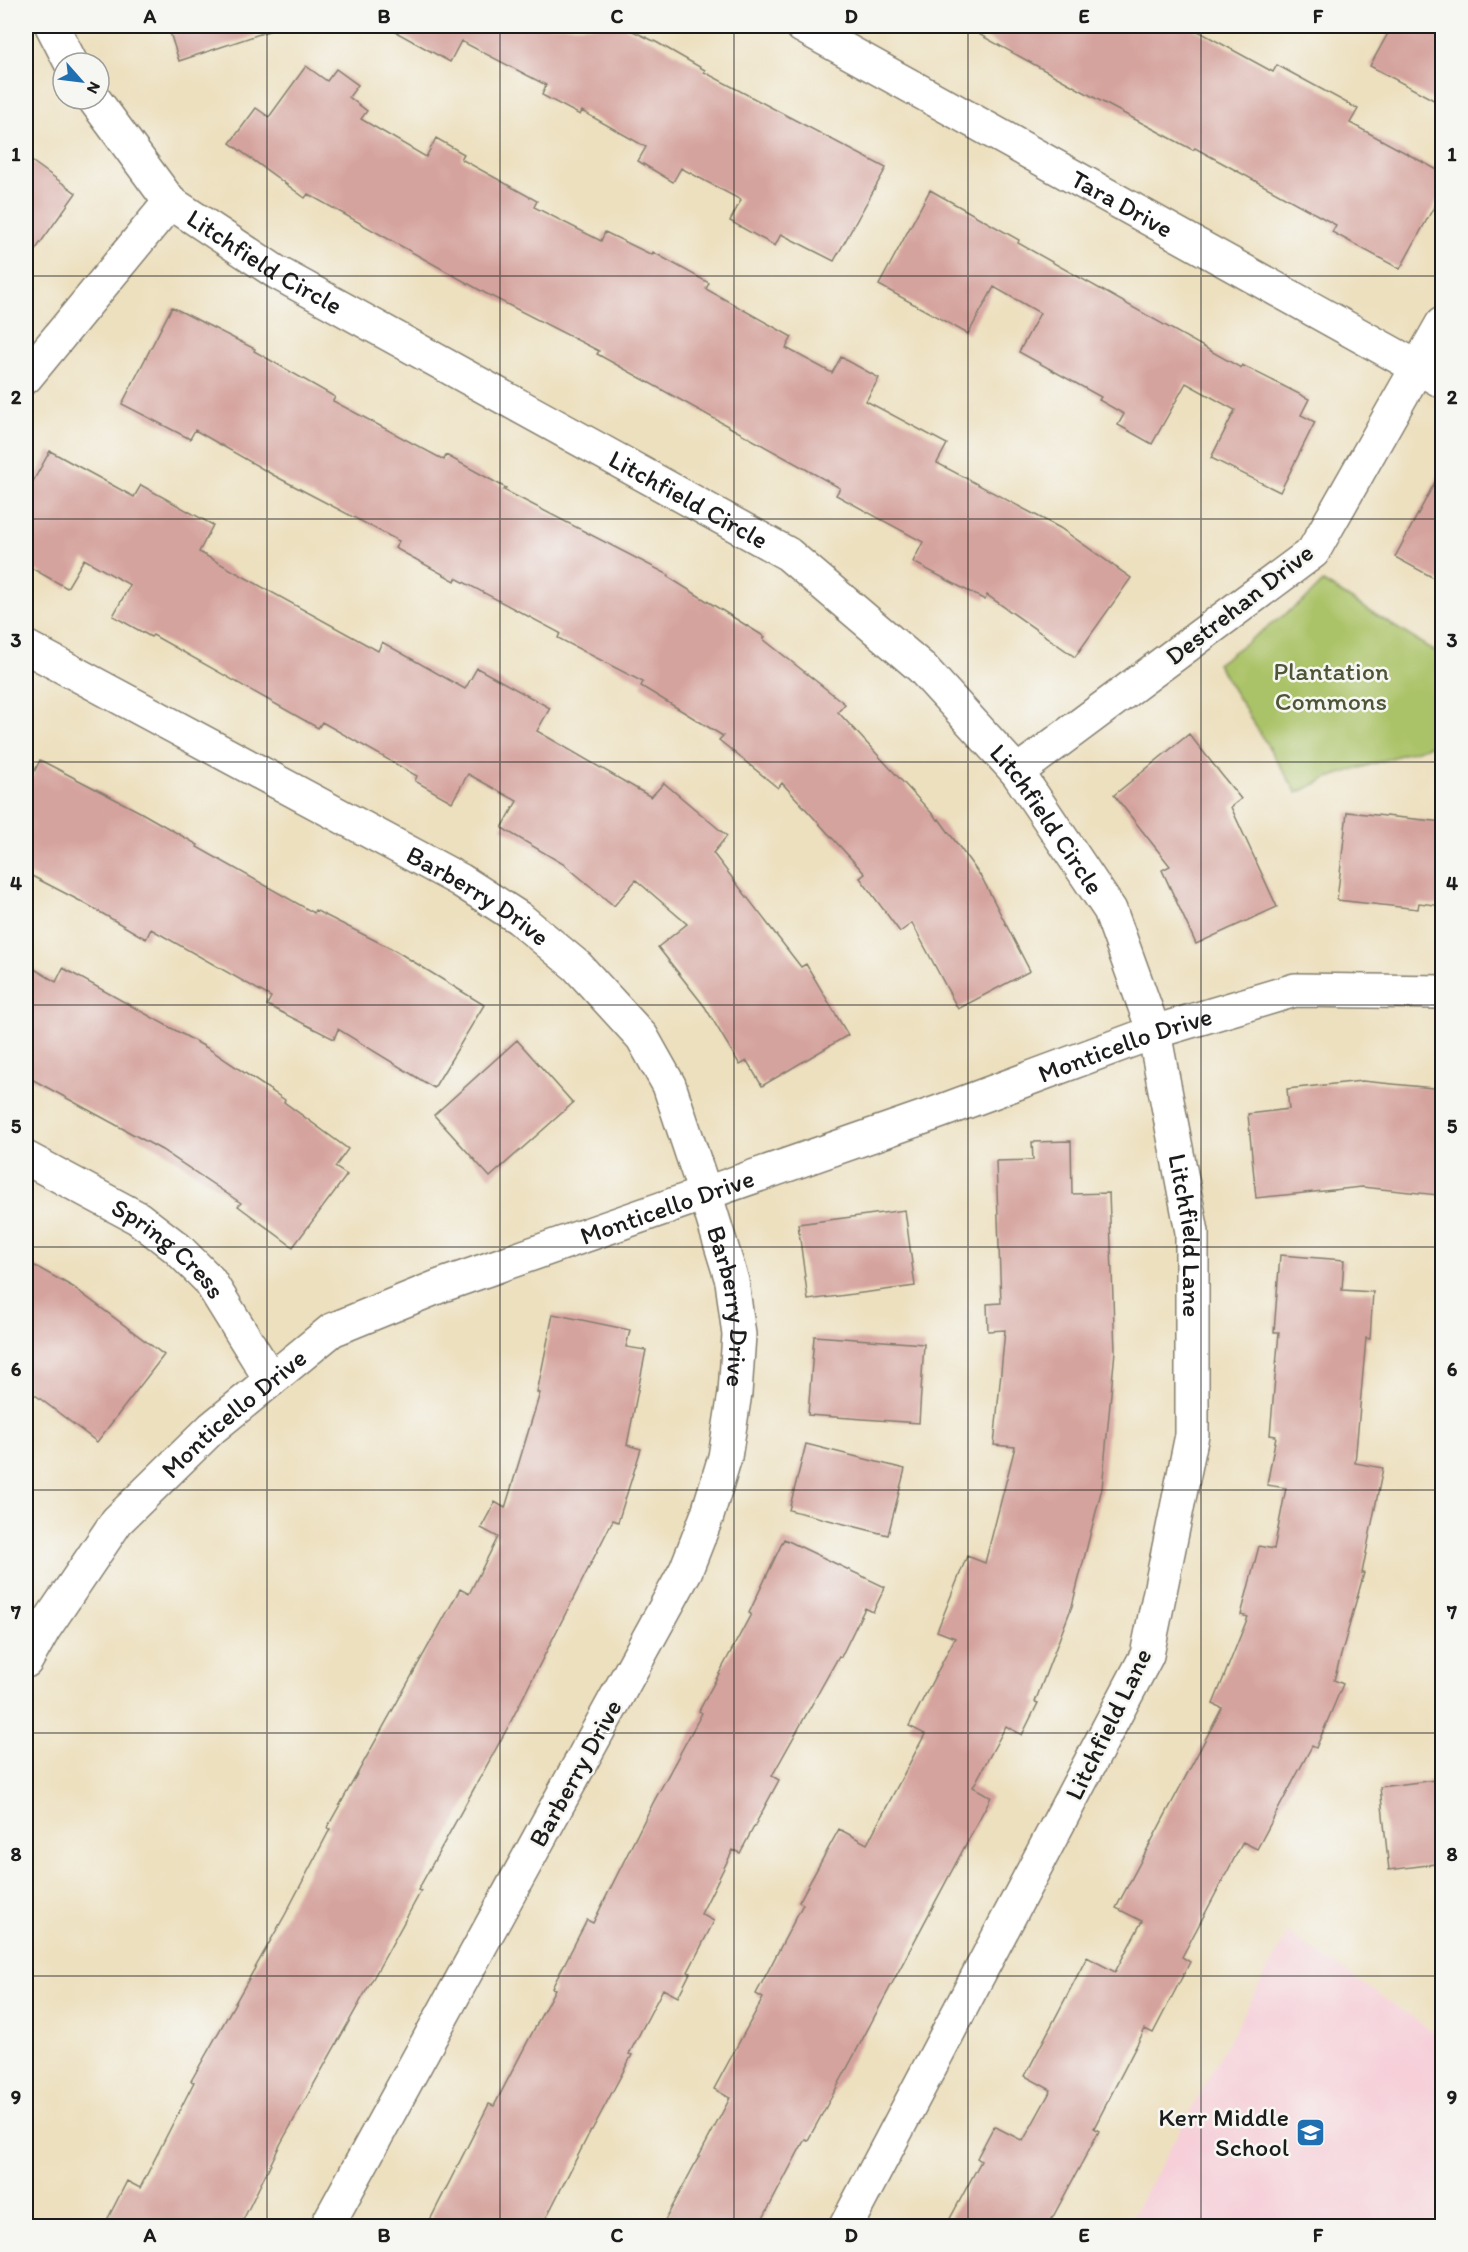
<svg xmlns="http://www.w3.org/2000/svg" width="1468" height="2252" font-family="Itim,sans-serif">
  <style>
    .built { fill: #f6cfd9 }
    .green { fill: #abc368; stroke: #647042; stroke-width: 1.5 }
    .building { fill: #d5a39d }
    .lines { fill: none; stroke-linecap: round; stroke-linejoin: round }
    .street-casing { stroke: #847e6e; stroke-width: 36 }
    .street { stroke: #fff; stroke-width: 33 }
    .grid { fill: none; stroke: #1c1c1c; stroke-width: 1.5; stroke-opacity: 0.55 }
    .labels { text-anchor: middle; dominant-baseline: central; stroke-width: 5; stroke-linejoin: round; paint-order: stroke }
    .street-label { font-size: 26px; fill: #1c1c1c; stroke: #f6f6f2 }
    .park-label { font-size: 26px; fill: #4e5637; stroke: #f6f6f2 }
    .poi-label { font-size: 26px; fill: #1c1c1c; stroke: #f6f6f2; text-anchor: end }
    .neatline { fill: none; stroke: #1c1c1c; stroke-width: 2 }
    .grid-label { font-size: 20px; text-anchor: middle; font-weight: bold; fill: #1c1c1c }
  </style>
  <rect width="100%" height="100%" fill="#f6f6f2"/>
  <filter id="ink" filterUnits="userSpaceOnUse"><feTurbulence type="fractalNoise" baseFrequency=".0167" numOctaves="2"/><feDisplacementMap in="SourceGraphic" scale="12" xChannelSelector="R" yChannelSelector="G"/><feConvolveMatrix kernelMatrix="1 2 1 2 8 2 1 2 1" color-interpolation-filters="sRGB"/></filter>
  <filter id="wash" filterUnits="userSpaceOnUse"><feTurbulence type="fractalNoise" baseFrequency=".008" numOctaves="4" result="noise"/><feDisplacementMap in="SourceGraphic" scale="24" xChannelSelector="R" yChannelSelector="G"/><feGaussianBlur stdDeviation="1.35" result="paint"/><feColorMatrix in="noise" values="0 0 0 0 0 0 0 0 0 0 0 0 0 0 0 0 0 1.4 0 .05"/><feComposite in="paint" operator="in"/></filter>
  <g filter="url(#wash)">
    <rect width="100%" height="100%" fill="#ede0bf"/>
    <path class="built" d="M 1288,1933 L 1442,2038 L 1442,2226 L 1127,2226 Z"/>
    <path class="green" d="M 1323,582 L 1442,656 L 1442,742 L 1328,778 L 1297,793 L 1217,664 L 1306,599 Z"/>
    <g id="blocks">
      <path class="building" d="M 168,26 L 269,26 L 269,31 L 179,61 Z
        M 385,26 L 622,26 L 656,42 L 705,70 L 704,72 L 886,168 L 834,261 L 781,234 L 775,246 L 730,221 L 741,200 L 681,168 L 673,182 L 638,161 L 646,147 L 582,111 L 580,115 L 542,95 L 546,85 L 461,41 L 450,62 Z
        M 964,26 L 1189,26 L 1273,72 L 1277,65 L 1358,109 L 1350,123 L 1443,173 L 1443,190 L 1400,269 L 1332,232 L 1336,225 L 1195,148 L 1193,150 L 1106,104 Z
        M 1392,26 L 1443,26 L 1443,105 L 1370,66 Z
        M 306,66 L 327,81 L 336,69 L 358,85 L 349,97 L 367,111 L 361,119 L 426,157 L 436,138 L 464,154 L 461,159 L 537,201 L 534,207 L 601,241 L 605,232 L 652,255 L 653,252 L 709,283 L 706,289 L 792,337 L 786,348 L 832,373 L 841,357 L 879,378 L 866,401 L 947,444 L 937,463 L 1060,528 L 1131,578 L 1075,657 L 987,595 L 985,600 L 913,562 L 923,542 L 836,495 L 840,488 L 597,354 L 599,351 L 485,293 L 308,194 L 305,198 L 230,143 L 256,108 L 269,117 Z
        M 26,157 L 76,193 L 26,263 Z
        M 930,190 L 1019,240 L 1018,243 L 1241,368 L 1242,365 L 1309,399 L 1301,415 L 1315,422 L 1280,492 L 1211,458 L 1235,410 L 1186,383 L 1152,444 L 1118,425 L 1124,414 L 1099,400 L 1101,397 L 1019,352 L 1040,313 L 994,287 L 968,334 L 879,285 Z
        M 172,307 L 255,349 L 254,351 L 335,397 L 333,401 L 444,460 L 446,455 L 506,488 L 504,490 L 669,575 L 668,577 L 765,637 L 763,639 L 845,704 L 838,712 L 938,820 L 939,819 L 982,878 L 1030,971 L 958,1009 L 912,923 L 900,932 L 860,878 L 865,874 L 782,783 L 778,788 L 719,740 L 723,736 L 641,686 L 643,682 L 558,638 L 560,633 L 456,578 L 455,581 L 395,548 L 399,541 L 275,476 L 195,430 L 190,439 L 122,404 Z
        M 50,451 L 134,497 L 141,485 L 213,525 L 199,552 L 378,651 L 382,642 L 465,689 L 477,668 L 550,708 L 537,731 L 651,797 L 664,783 L 727,836 L 713,853 L 801,967 L 806,964 L 848,1035 L 762,1086 L 747,1061 L 740,1065 L 705,1007 L 658,947 L 687,924 L 636,880 L 614,906 L 565,865 L 502,828 L 517,801 L 468,774 L 452,802 L 415,781 L 417,776 L 322,722 L 318,728 L 153,635 L 151,637 L 113,616 L 130,585 L 84,559 L 67,588 L 26,565 L 26,494 Z
        M 1443,467 L 1443,583 L 1395,557 Z
        M 1189,734 L 1241,799 L 1231,807 L 1277,907 L 1196,944 L 1162,870 L 1170,866 L 1114,795 Z
        M 40,760 L 140,812 L 198,845 L 197,847 L 314,913 L 315,910 L 396,951 L 484,1005 L 434,1088 L 338,1029 L 334,1039 L 267,1005 L 271,997 L 151,929 L 146,939 L 86,904 L 26,873 L 26,789 Z
        M 1347,812 L 1443,822 L 1443,906 L 1419,903 L 1418,909 L 1337,900 Z
        M 26,964 L 56,982 L 63,968 L 209,1049 L 285,1100 L 284,1102 L 348,1149 L 335,1167 L 347,1175 L 293,1247 L 238,1206 L 241,1203 L 162,1150 L 26,1076 Z
        M 517,1040 L 573,1103 L 490,1177 L 434,1115 Z
        M 1362,1081 L 1443,1089 L 1443,1156 L 1438,1195 L 1362,1187 L 1256,1198 L 1248,1114 L 1289,1109 L 1287,1089 Z
        M 1071,1141 L 1072,1194 L 1109,1193 L 1115,1351 L 1102,1488 L 1072,1606 L 1035,1702 L 1038,1703 L 1022,1735 L 1006,1726 L 973,1787 L 991,1797 L 844,2074 L 808,2140 L 805,2139 L 759,2226 L 662,2226 L 730,2098 L 714,2089 L 763,1998 L 756,1994 L 803,1904 L 799,1902 L 839,1829 L 867,1844 L 925,1734 L 909,1726 L 955,1638 L 937,1631 L 967,1556 L 985,1563 L 1015,1447 L 994,1445 L 1005,1330 L 988,1331 L 987,1304 L 1001,1303 L 996,1161 L 1033,1160 L 1032,1142 Z
        M 905,1210 L 915,1286 L 808,1300 L 798,1224 Z
        M 1280,1255 L 1344,1260 L 1342,1290 L 1373,1292 L 1370,1339 L 1366,1338 L 1355,1463 L 1383,1468 L 1362,1573 L 1364,1573 L 1334,1680 L 1343,1684 L 1316,1748 L 1312,1746 L 1257,1849 L 1243,1842 L 1182,1957 L 1190,1962 L 1153,2033 L 1145,2029 L 1094,2128 L 1099,2131 L 1048,2226 L 946,2226 L 981,2161 L 977,2158 L 994,2126 L 1023,2141 L 1051,2090 L 1025,2076 L 1087,1957 L 1115,1972 L 1142,1921 L 1116,1908 L 1222,1708 L 1213,1704 L 1248,1617 L 1241,1615 L 1259,1546 L 1274,1549 L 1286,1488 L 1267,1485 L 1276,1436 L 1270,1435 L 1279,1332 L 1274,1332 Z
        M 26,1261 L 73,1287 L 164,1355 L 97,1442 L 26,1388 Z
        M 553,1314 L 630,1330 L 626,1347 L 646,1350 L 627,1445 L 641,1449 L 618,1522 L 613,1520 L 508,1727 L 418,1890 L 421,1891 L 380,1966 L 281,2143 L 240,2226 L 104,2226 L 127,2181 L 140,2188 L 194,2082 L 191,2081 L 285,1915 L 330,1829 L 327,1828 L 460,1589 L 469,1594 L 498,1537 L 481,1528 L 495,1502 L 505,1508 L 540,1393 L 537,1393 Z
        M 814,1336 L 924,1344 L 919,1423 L 808,1415 Z
        M 806,1444 L 905,1469 L 888,1535 L 789,1510 Z
        M 784,1539 L 885,1587 L 873,1612 L 865,1608 L 841,1657 L 839,1656 L 772,1776 L 779,1780 L 740,1853 L 733,1850 L 701,1914 L 714,1921 L 688,1972 L 690,1973 L 678,1997 L 663,1989 L 629,2054 L 632,2055 L 592,2130 L 591,2130 L 542,2226 L 427,2226 L 489,2104 L 494,2106 L 555,1989 L 552,1988 L 587,1920 L 593,1923 L 653,1803 L 702,1713 L 699,1711 L 751,1614 L 749,1613 Z
        M 1443,1779 L 1443,1863 L 1389,1870 L 1380,1787 Z"/>
    </g>
  </g>
  <g filter="url(#ink)">
    <use href="#blocks" fill-opacity="0" stroke="#847e6e" stroke-width="1.5"/>
    <g class="lines">
      <defs>
        <g id="street">
          <path d="M 52,26 L 71,63"/>
          <path id="s1" d="M 802,26 L 1442,381"/>
          <path id="s2" d="M 94,99 L 170,202 L 276,272 L 788,554 L 922,668 L 1017,772 L 1110,910 L 1154,1032 L 1192,1232 L 1192,1435 L 1147,1655 L 846,2226"/>
          <path d="M 26,377 L 170,202"/>
          <path id="s3" d="M 26,647 L 460,880 L 519,918 L 577,966 L 642,1037 L 669,1085 L 705,1193 L 732,1281 L 739,1335 L 735,1393 L 725,1457 L 707,1516 L 686,1570 L 327,2226"/>
          <path d="M 1017,772 L 1313,552 L 1442,324"/>
          <path id="s4" d="M 26,1158 L 138,1218 L 177,1248 L 209,1280 L 271,1380"/>
          <path id="s5" d="M 26,1661 L 44,1629 L 117,1521 L 212,1428 L 332,1330 L 440,1286 L 939,1112 L 1154,1032 L 1295,990 L 1442,992"/>
        </g>
      </defs>
      <use href="#street" class="street-casing"/>
      <use href="#street" class="street"/>
    </g>
  </g>
  <path class="grid" d="M 267,26 L 267,2226M 500,26 L 500,2226M 734,26 L 734,2226M 968,26 L 968,2226M 1201,26 L 1201,2226M 26,276 L 1442,276M 26,519 L 1442,519M 26,762 L 1442,762M 26,1005 L 1442,1005M 26,1247 L 1442,1247M 26,1490 L 1442,1490M 26,1733 L 1442,1733M 26,1976 L 1442,1976"/>
  <defs>
    <symbol id="school-square" viewBox="-11 -11 22 22"><rect x="-9" y="-9" width="18" height="18" rx="4" fill="#1f6fb2" stroke="#f6f6f2"/><path d="M0-5L7-2L0 1L-7-2ZM-4 1L0 2.5L4 1V4Q0 6-4 4Z" fill="#fff"/></symbol>
  </defs>
  <g fill-rule="evenodd">
    <use href="#school-square" x="1294" y="2116" width="33" height="33"/>
  </g>
  <g class="labels">
    <g class="street-label">
      <text stroke="none"><textPath href="#s1" startOffset="366">Tara Drive</textPath></text>
      <text stroke="none"><textPath href="#s2" startOffset="240">Litchfield Circle</textPath></text>
      <text stroke="none"><textPath href="#s2" startOffset="726">Litchfield Circle</textPath></text>
      <text transform="translate(1239 604) rotate(-38)">Destrehan Drive</text>
      <text stroke="none"><textPath href="#s2" startOffset="1212">Litchfield Circle</textPath></text>
      <text stroke="none"><textPath href="#s3" startOffset="516">Barberry Drive</textPath></text>
      <text stroke="none"><textPath href="#s5" startOffset="1298">Monticello Drive</textPath></text>
      <text stroke="none"><textPath href="#s5" startOffset="812">Monticello Drive</textPath></text>
      <text stroke="none"><textPath href="#s2" startOffset="1659">Litchfield Lane</textPath></text>
      <text stroke="none"><textPath href="#s4" startOffset="170">Spring Cress</textPath></text>
      <text stroke="none"><textPath href="#s3" startOffset="1020">Barberry Drive</textPath></text>
      <text stroke="none"><textPath href="#s5" startOffset="326">Monticello Drive</textPath></text>
      <text transform="translate(1108 1724) rotate(-64)">Litchfield Lane</text>
      <text transform="translate(575 1773) rotate(-61)">Barberry Drive</text>
    </g>
    <g class="park-label">
      <text x="1331" y="671">Plantation<tspan x="1331" dy="30">Commons</tspan></text>
    </g>
    <g class="poi-label">
      <text x="1289" y="2117">Kerr Middle<tspan x="1289" dy="30">School</tspan></text>
    </g>
  </g>
  <rect width="1468" height="2252" fill="none" stroke="#f6f6f2" stroke-width="66"/>
  <g transform="translate(81 81) rotate(118)"><circle r="28" fill="#f6f6f2" stroke="#9f9f9c" stroke-width="1.5"/>
  <path d="M0-4.5L10 22L0 15L-10 22Z" fill="#1f6fb2"/>
  <text y="-9" font-size="16" font-weight="bold" text-anchor="middle" fill="#1c1c1c">N</text>
  </g>
  <rect x="33" y="33" width="1402" height="2186" class="neatline"/>
  <g class="grid-label">
    <text x="150" y="23">A</text>
    <text x="384" y="23">B</text>
    <text x="617" y="23">C</text>
    <text x="851" y="23">D</text>
    <text x="1084" y="23">E</text>
    <text x="1318" y="23">F</text>
    <text x="16" y="161">1</text>
    <text x="1452" y="161">1</text>
    <text x="16" y="404">2</text>
    <text x="1452" y="404">2</text>
    <text x="16" y="647">3</text>
    <text x="1452" y="647">3</text>
    <text x="16" y="890">4</text>
    <text x="1452" y="890">4</text>
    <text x="16" y="1133">5</text>
    <text x="1452" y="1133">5</text>
    <text x="16" y="1376">6</text>
    <text x="1452" y="1376">6</text>
    <text x="16" y="1619">7</text>
    <text x="1452" y="1619">7</text>
    <text x="16" y="1861">8</text>
    <text x="1452" y="1861">8</text>
    <text x="16" y="2104">9</text>
    <text x="1452" y="2104">9</text>
    <text x="150" y="2242">A</text>
    <text x="384" y="2242">B</text>
    <text x="617" y="2242">C</text>
    <text x="851" y="2242">D</text>
    <text x="1084" y="2242">E</text>
    <text x="1318" y="2242">F</text>
  </g>
</svg>
